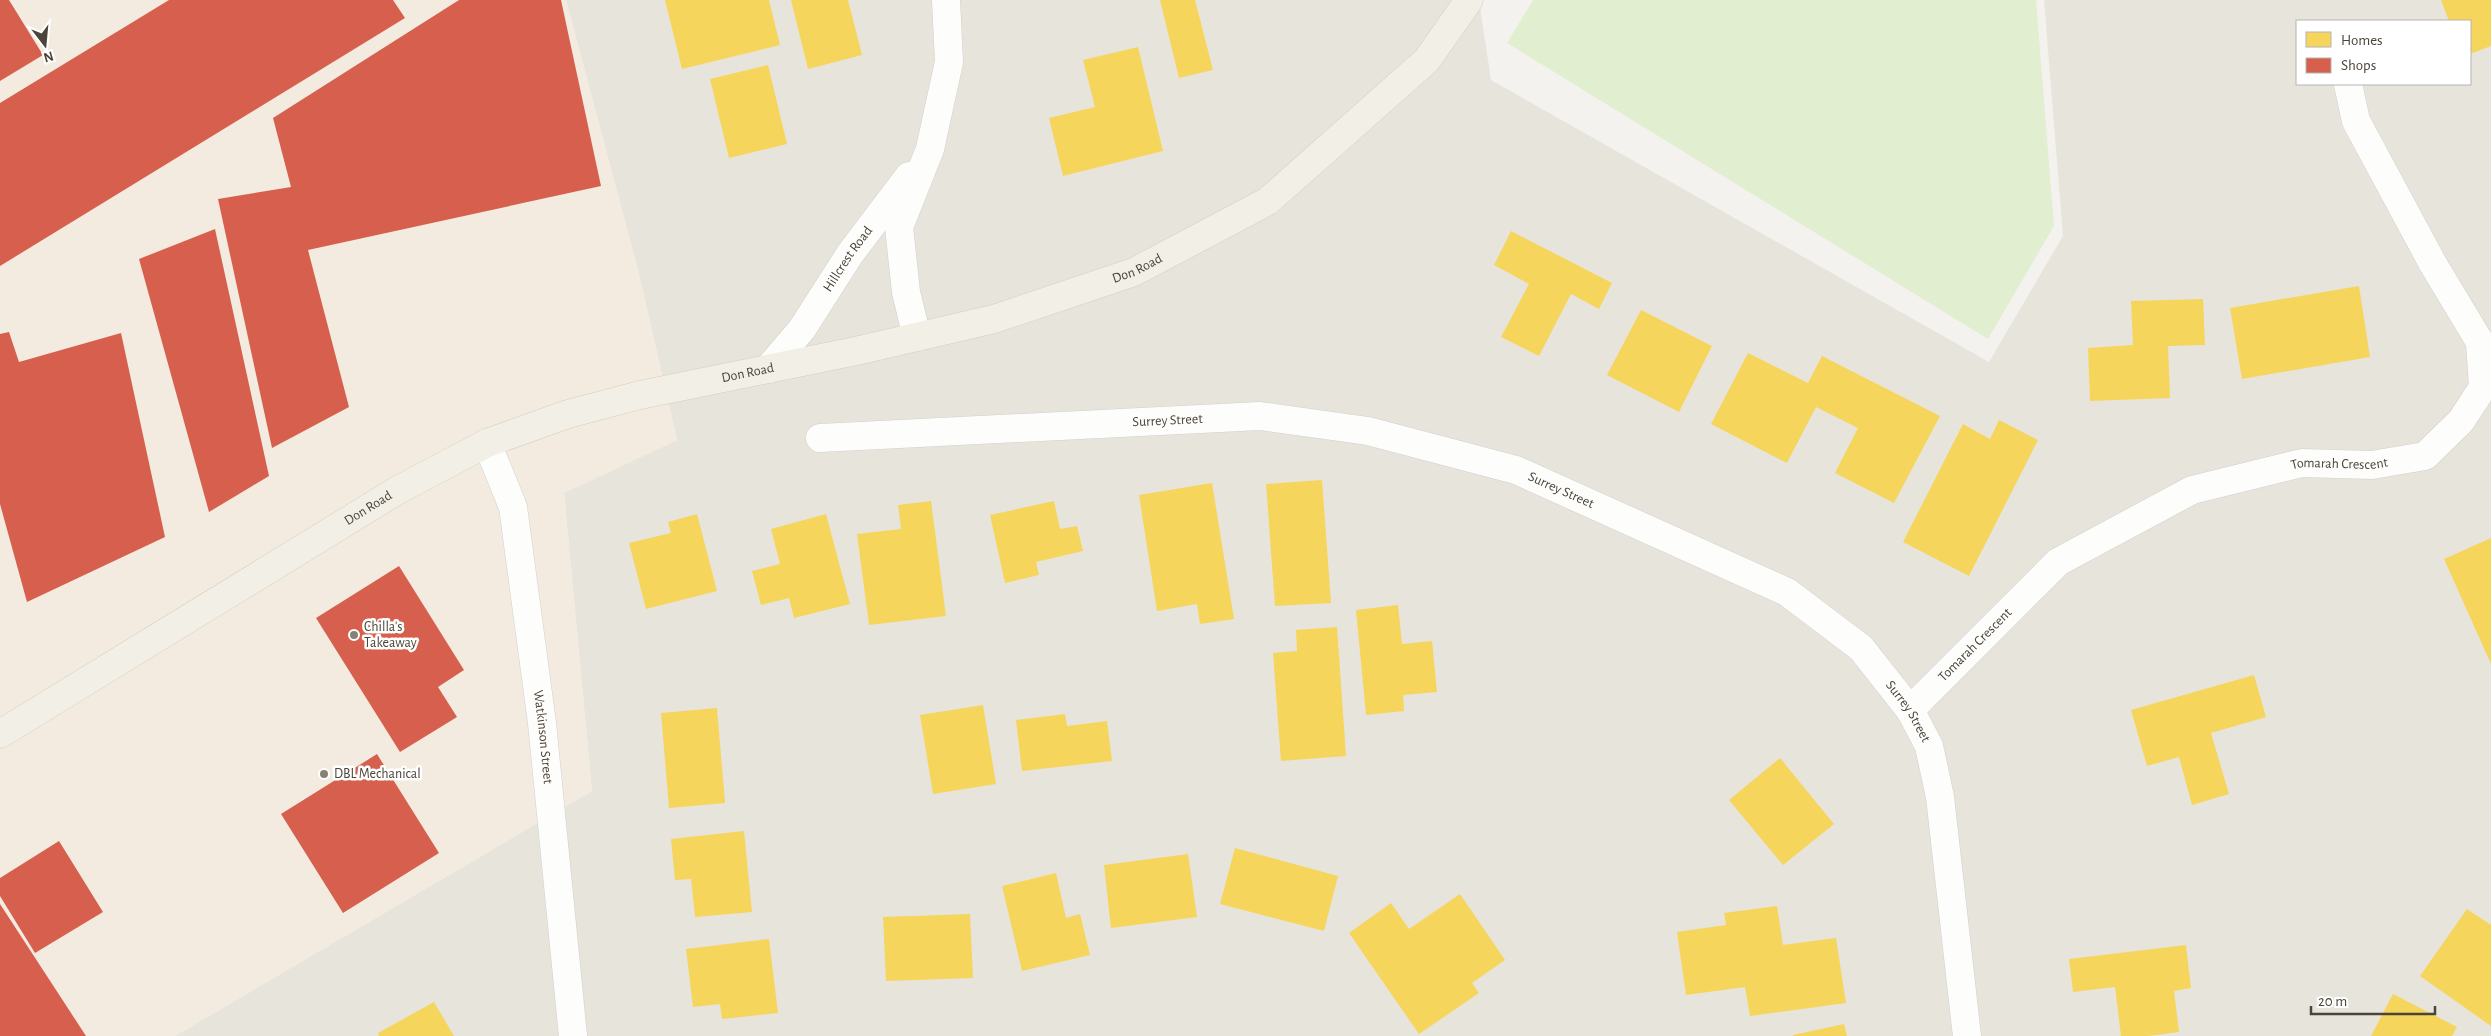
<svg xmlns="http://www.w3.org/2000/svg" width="2491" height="1036" font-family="'Alegreya Sans',sans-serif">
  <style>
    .residential { fill: #e7e4dc; fill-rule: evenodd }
    .commercial { fill: #f3ebdf }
    .green { fill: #e1eecf }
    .homes { fill: #f6d55c }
    .shops { fill: #d6604d }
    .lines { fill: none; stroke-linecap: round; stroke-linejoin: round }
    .minor-casing { stroke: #d2d0cb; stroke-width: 29 }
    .major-casing { stroke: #d6cebb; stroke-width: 29 }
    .minor { stroke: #fdfdfc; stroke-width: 28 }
    .major { stroke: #f2efe6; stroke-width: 28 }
    .poi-dot { fill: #868178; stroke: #fff; stroke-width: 2 }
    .labels { text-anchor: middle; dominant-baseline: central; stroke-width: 5; stroke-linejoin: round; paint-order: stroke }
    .street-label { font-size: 14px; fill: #4b4439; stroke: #fff }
    .poi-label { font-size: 14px; fill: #4b4439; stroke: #fff; text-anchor: start }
  </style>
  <rect width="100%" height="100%" fill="#f4f2ee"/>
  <path class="residential" d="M 566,0 L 1479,0 L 1491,80 L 1989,362 L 2063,236 L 2044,0 L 2491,0 L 2491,1036 L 175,1036 L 592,791 L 564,493 L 677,440 L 638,270 ZM 2297,21 L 2470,21 L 2470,84 L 2297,84 Z"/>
  <path class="commercial" d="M 0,0 L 566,0 L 638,270 L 677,440 L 564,493 L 592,791 L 175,1036 L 0,1036 Z"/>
  <path class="green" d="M 1533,0 L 2036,0 L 2054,226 L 1988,339 L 1507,43 Z"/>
  <path class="homes" d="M 665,0 L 769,0 L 780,45 L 682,69 Z
    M 791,0 L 848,0 L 862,55 L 808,69 Z
    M 1160,0 L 1195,0 L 1213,70 L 1179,78 Z
    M 2441,0 L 2491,0 L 2491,46 L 2470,54 L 2470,21 L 2449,21 Z
    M 1138,47 L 1163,151 L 1063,176 L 1049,118 L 1095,107 L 1083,60 Z
    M 768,65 L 787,144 L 729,158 L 710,79 Z
    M 1511,231 L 1612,283 L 1599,309 L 1571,294 L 1539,356 L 1501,337 L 1529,284 L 1494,265 Z
    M 2359,286 L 2370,357 L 2242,379 L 2230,308 Z
    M 2203,299 L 2205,345 L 2168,346 L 2170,398 L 2090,401 L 2088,348 L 2133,345 L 2131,301 Z
    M 1641,310 L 1712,346 L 1679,412 L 1607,375 Z
    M 1748,353 L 1808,383 L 1822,356 L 1940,416 L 1894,503 L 1835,473 L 1858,428 L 1816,407 L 1787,463 L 1711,424 Z
    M 1999,420 L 2038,440 L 1969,576 L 1903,542 L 1963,424 L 1990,439 Z
    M 1322,480 L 1331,603 L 1275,606 L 1266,484 Z
    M 1212,483 L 1234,619 L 1200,624 L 1197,604 L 1157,611 L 1139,495 Z
    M 931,501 L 946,616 L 869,625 L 857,534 L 901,529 L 898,505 Z
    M 1054,501 L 1060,529 L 1077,526 L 1083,551 L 1036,562 L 1039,575 L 1005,583 L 990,515 Z
    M 697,514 L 717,591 L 646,609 L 629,543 L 671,533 L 668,522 Z
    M 826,514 L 850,604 L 794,618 L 789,598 L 761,605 L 752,571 L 780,564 L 771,529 Z
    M 2491,538 L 2491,664 L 2444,559 Z
    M 1398,605 L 1402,644 L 1432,641 L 1437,692 L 1403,695 L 1404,711 L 1366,715 L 1356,610 Z
    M 1337,627 L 1346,756 L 1281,761 L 1273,653 L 1297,651 L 1296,630 Z
    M 2254,675 L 2266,717 L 2211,733 L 2229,794 L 2192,805 L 2179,757 L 2147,766 L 2131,710 Z
    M 983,705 L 996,784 L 933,794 L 920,715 Z
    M 717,708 L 725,803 L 669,808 L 661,713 Z
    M 1065,714 L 1067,726 L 1107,721 L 1112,761 L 1022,771 L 1016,720 Z
    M 1780,758 L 1834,824 L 1783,865 L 1729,800 Z
    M 744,831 L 752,912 L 695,917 L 691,879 L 675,880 L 671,839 Z
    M 1235,848 L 1338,876 L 1324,931 L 1220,904 Z
    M 1188,854 L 1197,917 L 1111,928 L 1104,865 Z
    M 1056,873 L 1066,918 L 1080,914 L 1090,955 L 1022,971 L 1002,886 Z
    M 1460,894 L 1505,960 L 1472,983 L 1479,993 L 1419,1034 L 1349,933 L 1391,903 L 1409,929 Z
    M 1777,906 L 1783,945 L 1836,938 L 1846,1003 L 1750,1016 L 1745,987 L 1686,995 L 1677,932 L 1726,925 L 1724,913 Z
    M 2467,909 L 2491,925 L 2491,1026 L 2420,976 Z
    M 970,914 L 973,978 L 886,981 L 883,917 Z
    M 769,939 L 778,1013 L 722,1019 L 720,1004 L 693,1007 L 686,949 Z
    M 2186,945 L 2191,988 L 2174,991 L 2179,1032 L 2148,1036 L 2121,1036 L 2115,987 L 2073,992 L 2069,959 Z
    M 2393,994 L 2457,1027 L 2452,1036 L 2371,1036 Z
    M 434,1002 L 454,1036 L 379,1036 L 378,1033 Z
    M 1844,1024 L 1847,1036 L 1793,1036 L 1793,1035 Z"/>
  <path class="shops" d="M 0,0 L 9,0 L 43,55 L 0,81 Z
    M 169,0 L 393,0 L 405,18 L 0,266 L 0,103 Z
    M 459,0 L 561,0 L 601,186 L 308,250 L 349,407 L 272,448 L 218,199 L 291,187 L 273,118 Z
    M 215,229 L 269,476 L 209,512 L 139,259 Z
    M 9,332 L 19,362 L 121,333 L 165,537 L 27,602 L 0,504 L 0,334 Z
    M 399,566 L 464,670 L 438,687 L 457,717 L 400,752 L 316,618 Z
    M 377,754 L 439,853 L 343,913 L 281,814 Z
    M 59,841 L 103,912 L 35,953 L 0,896 L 0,878 Z
    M 0,904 L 86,1036 L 0,1036 Z"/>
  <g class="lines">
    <defs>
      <g id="minor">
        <path d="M 917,337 L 906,292 L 899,227 L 930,149 L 949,62 L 946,0"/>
        <path id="s1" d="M 768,369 L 802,329 L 850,254 L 909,176"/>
        <path id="s2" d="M 820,438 L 1260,416 L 1368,431 L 1516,470 L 1787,592 L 1861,648 L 1910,710 L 1929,746 L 1940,797 L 1967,1036"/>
        <path id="s3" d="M 487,443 L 513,507 L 542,723 L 573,1036"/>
        <path id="s4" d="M 1910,710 L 2058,562 L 2192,490 L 2302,463 L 2372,465 L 2425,456 L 2461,421 L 2483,387 L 2480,342 L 2433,264 L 2356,121 L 2348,84"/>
      </g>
      <g id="major">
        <path id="s5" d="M 0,734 L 398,490 L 487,443 L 568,414 L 640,395 L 856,351 L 994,319 L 1134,272 L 1268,201 L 1427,60 L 1469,0"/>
      </g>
    </defs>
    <use href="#minor" class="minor-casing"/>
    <use href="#major" class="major-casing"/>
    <use href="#minor" class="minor"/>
    <use href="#major" class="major"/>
  </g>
  <g class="poi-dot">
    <circle cx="354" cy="635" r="5"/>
    <circle cx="324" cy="774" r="5"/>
  </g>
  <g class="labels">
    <g class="street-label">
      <text stroke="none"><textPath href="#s1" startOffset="136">Hillcrest Road</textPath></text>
      <text stroke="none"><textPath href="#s5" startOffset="1242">Don Road</textPath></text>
      <text stroke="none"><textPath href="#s5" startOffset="838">Don Road</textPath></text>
      <text stroke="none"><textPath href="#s2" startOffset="348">Surrey Street</textPath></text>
      <text stroke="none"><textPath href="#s4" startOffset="512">Tomarah Crescent</textPath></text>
      <text stroke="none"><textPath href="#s2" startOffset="752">Surrey Street</textPath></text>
      <text stroke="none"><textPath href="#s5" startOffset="432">Don Road</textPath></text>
      <text stroke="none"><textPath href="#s4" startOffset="92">Tomarah Crescent</textPath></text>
      <text stroke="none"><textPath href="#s2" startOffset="1172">Surrey Street</textPath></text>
      <text stroke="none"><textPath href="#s3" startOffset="301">Watkinson Street</textPath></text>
    </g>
    <g class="poi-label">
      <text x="364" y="627">Chilla's<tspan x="364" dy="16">Takeaway</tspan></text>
      <text x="334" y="774">DBL Mechanical</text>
    </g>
  </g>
  <rect x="2296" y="20" width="175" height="65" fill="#ffffff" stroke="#b7b4b0"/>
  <rect x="2306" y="32" width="25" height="15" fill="#f6d55c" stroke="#b7b4b0"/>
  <text x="2341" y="45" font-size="15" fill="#4b4439">Homes</text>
  <rect x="2306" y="58" width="25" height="15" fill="#d6604d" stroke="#b7b4b0"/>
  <text x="2341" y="70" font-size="15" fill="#4b4439">Shops</text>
  <g transform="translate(45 45) rotate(164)" stroke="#ffffff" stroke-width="4" paint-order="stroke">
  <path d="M0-4L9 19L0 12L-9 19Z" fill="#4b4439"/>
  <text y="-8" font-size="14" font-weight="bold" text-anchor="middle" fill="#4b4439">N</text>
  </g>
  <path d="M2311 1006v8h124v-8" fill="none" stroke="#4b4439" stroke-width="2.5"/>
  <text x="2318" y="1006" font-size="15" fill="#4b4439" stroke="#ffffff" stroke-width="4" paint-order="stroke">20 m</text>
</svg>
